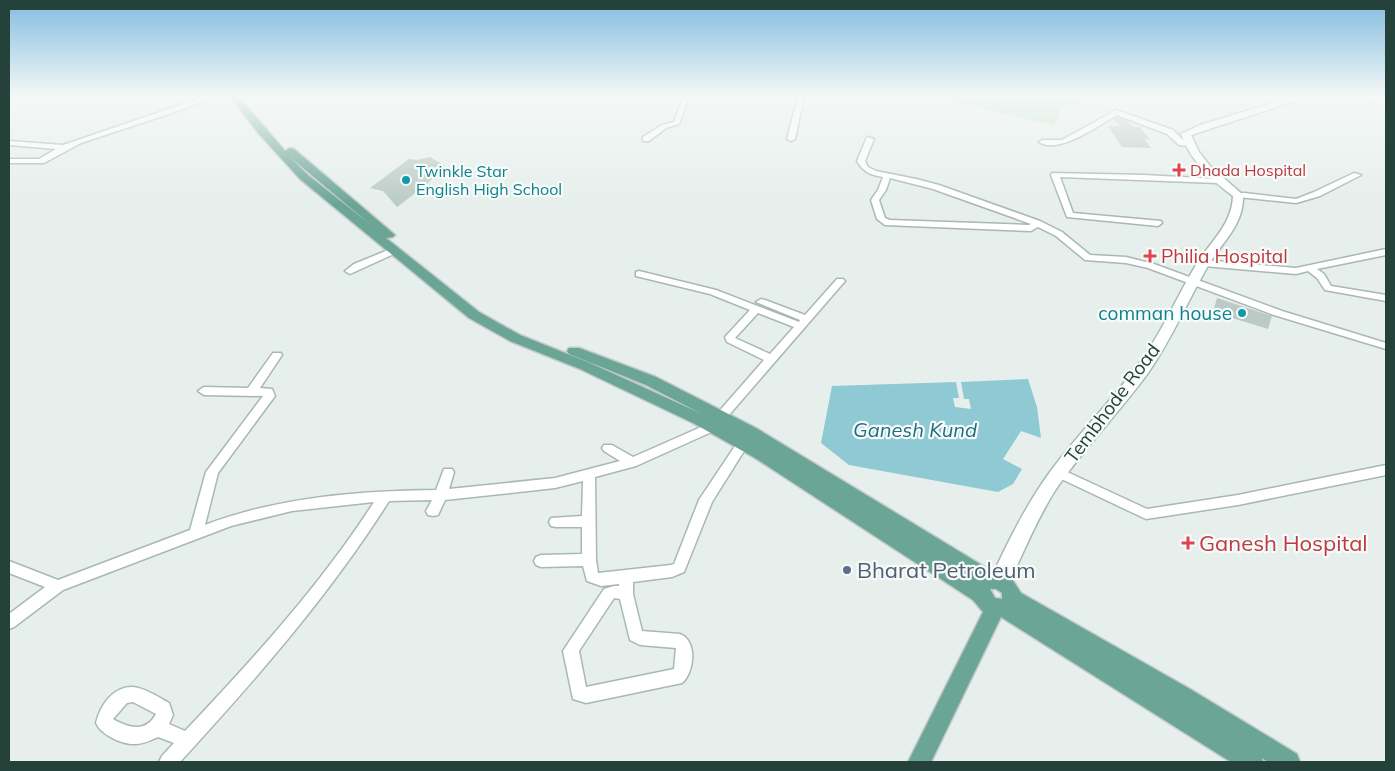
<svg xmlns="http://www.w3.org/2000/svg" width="1395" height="771" font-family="Mulish,sans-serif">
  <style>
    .green { fill: #bfe0c8 }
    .water { fill: #8ec9d4 }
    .building { fill: #bbcac4 }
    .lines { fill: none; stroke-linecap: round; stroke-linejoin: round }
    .street-casing { stroke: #a8b8b2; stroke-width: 3 }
    .secondary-casing { stroke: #a4bbb3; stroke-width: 3 }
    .primary-casing { stroke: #c2cac8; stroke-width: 3 }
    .street { fill: #fff; fill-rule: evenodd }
    .secondary { fill: #fff; fill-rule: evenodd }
    .primary { fill: #6aa596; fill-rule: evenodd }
    .health-dot { fill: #e0444e; stroke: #f7fbf9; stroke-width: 2 }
    .culture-dot { fill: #0f9aa8; stroke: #f7fbf9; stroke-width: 2 }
    .service-dot { fill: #5c6f8a; stroke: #f7fbf9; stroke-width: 2 }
    .labels { text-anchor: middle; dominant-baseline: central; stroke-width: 4.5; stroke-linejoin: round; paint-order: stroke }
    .far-health-label { font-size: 16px; fill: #be3a42; stroke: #f7fbf9; text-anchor: start }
    .far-culture-label { font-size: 16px; fill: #0d838f; stroke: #f7fbf9; text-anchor: start }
    .health-label { font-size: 19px; fill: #be3a42; stroke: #f7fbf9; text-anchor: start }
    .culture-label { font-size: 19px; fill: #0d838f; stroke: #f7fbf9; text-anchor: end }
    .street-label { font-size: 19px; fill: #24423a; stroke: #f7fbf9 }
    .water-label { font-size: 20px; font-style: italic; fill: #1c6f80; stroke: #f7fbf9 }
    .near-health-label { font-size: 22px; fill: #be3a42; stroke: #f7fbf9; text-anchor: start }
    .near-service-label { font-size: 22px; fill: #4e5e75; stroke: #f7fbf9; text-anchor: start }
  </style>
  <rect width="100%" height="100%" fill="#e6efeb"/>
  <path class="green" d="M 934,97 L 1086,97 L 1082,101 L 1059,109 L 1059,117 L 1053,125 Z"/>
  <path class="water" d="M 1028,379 L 1037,407 L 1041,438 L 1021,431 L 1003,459 L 1022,469 L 1013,484 L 998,492 L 849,465 L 821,443 L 832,386 L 956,382 L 959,398 L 953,398 L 955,407 L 971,409 L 969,399 L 964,399 L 961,382 Z"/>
  <path class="building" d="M 1117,117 L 1128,121 L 1134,127 L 1140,127 L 1150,140 L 1144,139 L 1151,148 L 1122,147 L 1108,126 L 1120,126 L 1113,119 Z
    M 430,157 L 445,166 L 426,185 L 397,207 L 383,191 L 370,188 L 409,159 L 417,160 Z
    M 1217,298 L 1272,316 L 1268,329 L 1213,312 Z"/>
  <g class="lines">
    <defs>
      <path id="street" d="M 204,97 L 214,97 L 166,115 L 81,143 L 44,163 L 9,163 L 9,159 L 39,159 L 56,149 L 9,145 L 9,141 L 63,145 Z
        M 683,97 L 689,97 L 679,124 L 666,128 L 649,141 L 643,141 L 643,137 L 662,125 L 674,122 Z
        M 798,97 L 804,97 L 795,139 L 791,141 L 787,139 Z
        M 1116,110 L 1173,130 L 1184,141 L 1193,144 L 1189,146 L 1179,145 L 1167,134 L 1117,115 C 1099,125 1059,155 1039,142 L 1043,140 L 1062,140 Z
        M 867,137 L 874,139 L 865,161 L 868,167 L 876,171 L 916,179 L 939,185 L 1040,221 L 1062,232 L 1090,255 L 1126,257 L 1154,264 L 1282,311 L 1386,343 L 1386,349 L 1274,315 L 1148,268 L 1126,263 L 1085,260 L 1056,236 L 1038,227 L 1031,231 L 885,225 L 877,219 L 871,200 L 878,190 L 883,177 C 871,175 863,172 857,161 ZM 890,178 L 933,189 L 1031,224 L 1029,225 L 890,220 L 885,218 L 879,200 L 886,190 Z
        M 1052,173 L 1144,175 L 1218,179 L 1222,181 L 1218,183 L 1060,177 L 1073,213 L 1161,221 L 1162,223 L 1158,226 L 1067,217 L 1051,175 Z
        M 1354,173 L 1361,175 L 1320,196 L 1296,203 L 1238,197 L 1234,195 L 1238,193 L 1245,193 L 1296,199 L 1314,192 Z
        M 393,248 L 398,251 L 396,253 L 350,274 L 345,271 L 354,264 Z
        M 1386,249 L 1386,255 L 1317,269 L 1324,274 L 1331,286 L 1386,295 L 1386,301 L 1325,290 L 1317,278 L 1308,271 L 1296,274 L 1204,266 L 1199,263 L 1204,260 L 1296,268 Z
        M 639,271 L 716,290 L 799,322 L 800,320 L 756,302 L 761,299 L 765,300 L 805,315 L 837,279 L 843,279 L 845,281 L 716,430 L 636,466 L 595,477 L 596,560 L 598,573 L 671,565 L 674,564 L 699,500 L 739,440 L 747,440 L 749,443 L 712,502 L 684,572 L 672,577 L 633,582 L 633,594 L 642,631 L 680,634 C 698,641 694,673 682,683 L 586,703 L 573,699 L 563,651 L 604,589 L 614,586 L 619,586 L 619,584 L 601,586 L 587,581 L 583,566 L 541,567 L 536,565 L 534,561 L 536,557 L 541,555 L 582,554 L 582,527 L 556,527 L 551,526 L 549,522 L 551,518 L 582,516 L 583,481 L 555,488 L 445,500 L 438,515 L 433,516 L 428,515 L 426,511 L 432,500 L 389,501 C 329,596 255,680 180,762 L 159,762 L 162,756 L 174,743 L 158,737 C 151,740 144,744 136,744 C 123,745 101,735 96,723 C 100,706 113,686 133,687 C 145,688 158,697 169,703 L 173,715 L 169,724 L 185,731 C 253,659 320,586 374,502 L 292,511 L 231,526 L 63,590 L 14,627 L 9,629 L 9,614 L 45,587 L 9,573 L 9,561 L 58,580 L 190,530 L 206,472 L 263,396 L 204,395 L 198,391 L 204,387 L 248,388 L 273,353 L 281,353 L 282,355 L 260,388 L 272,389 L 275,396 L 218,473 L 205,525 C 278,497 358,491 436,490 L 444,469 L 452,469 L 454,472 L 449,489 L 555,478 L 620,461 L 604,451 L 602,448 L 604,445 L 612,445 L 633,457 L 708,424 L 764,360 L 727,342 L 725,337 L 750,310 L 710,294 L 636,276 L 636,272 ZM 758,313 L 794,327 L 770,354 L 735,338 ZM 614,598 L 620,599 L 630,640 L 640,645 L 676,648 L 674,669 L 586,687 L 579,651 ZM 133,702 L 156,714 C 146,733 129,728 113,719 L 127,703 Z
        M 1386,465 L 1386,475 L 1238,505 L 1146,519 L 1055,476 L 1053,473 L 1055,470 L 1063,470 L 1147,509 L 1238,495 Z"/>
      <path id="secondary" d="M 1293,97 L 1307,97 L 1191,135 L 1199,152 L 1210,166 L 1243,195 C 1244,225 1223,241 1209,264 C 1188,300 1172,339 1148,373 C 1119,413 1084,448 1056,489 C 1036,520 1023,554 1007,587 L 1000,589 L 993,587 L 990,581 C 1007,543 1026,505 1050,472 C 1077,435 1110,403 1137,366 C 1161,335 1176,298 1196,265 C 1210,242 1232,225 1233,196 C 1210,179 1191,161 1181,134 L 1200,125 Z
        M 1365,97 L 1377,97 L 1386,101 L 1386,107 Z"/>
      <path id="primary" d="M 230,97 L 239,97 L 285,151 L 290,148 L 294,149 L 395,235 L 393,237 L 386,238 L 479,312 L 520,335 L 590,363 L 702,414 L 646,385 L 569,354 L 567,351 L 569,348 L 579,348 L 656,377 L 756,428 L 993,572 L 1012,579 L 1021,593 L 1190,689 L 1297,754 L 1300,762 L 1268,762 L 1262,758 L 1263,762 L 1231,762 L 1001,617 L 931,762 L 908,762 L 983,612 L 973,600 L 755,458 L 693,423 L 580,369 L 510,341 L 469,318 L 300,179 L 259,134 ZM 290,157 L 371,225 L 308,175 ZM 990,589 L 996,589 L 1002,593 L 1002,599 L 995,598 Z"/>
    </defs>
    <use href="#street" class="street-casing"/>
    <use href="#secondary" class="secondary-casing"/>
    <use href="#primary" class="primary-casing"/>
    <use href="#street" class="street"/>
    <use href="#secondary" class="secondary"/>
    <use href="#primary" class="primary"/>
  </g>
  <linearGradient id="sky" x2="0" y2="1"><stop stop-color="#84bce0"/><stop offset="0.47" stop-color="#f4f8f6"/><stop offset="1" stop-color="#f4f8f6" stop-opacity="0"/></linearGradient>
  <rect width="1395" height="205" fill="url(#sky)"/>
  <g class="health-dot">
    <path d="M1176.5 162.5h5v5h5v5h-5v5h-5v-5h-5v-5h5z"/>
    <path d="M1147.5 248.5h5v5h5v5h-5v5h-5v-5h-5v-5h5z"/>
    <path d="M1185.5 535.5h5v5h5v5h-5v5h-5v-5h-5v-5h5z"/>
  </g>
  <g class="culture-dot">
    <circle cx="406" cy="180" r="5"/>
    <circle cx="1242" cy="313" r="5"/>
  </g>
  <circle class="service-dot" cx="847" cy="570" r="5"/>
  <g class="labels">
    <g class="far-health-label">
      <text x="1190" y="170">Dhada Hospital</text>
    </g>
    <g class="far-culture-label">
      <text x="416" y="171">Twinkle Star<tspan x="416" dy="18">English High School</tspan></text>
    </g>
    <g class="health-label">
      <text x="1161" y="256">Philia Hospital</text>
    </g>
    <g class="culture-label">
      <text x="1232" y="313">comman house</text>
    </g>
    <g class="street-label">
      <text transform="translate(1112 403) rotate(-53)">Tembhode Road</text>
    </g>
    <g class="water-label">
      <text x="915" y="429">Ganesh Kund</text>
    </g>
    <g class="near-health-label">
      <text x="1199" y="543">Ganesh Hospital</text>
    </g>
    <g class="near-service-label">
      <text x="857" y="570">Bharat Petroleum</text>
    </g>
  </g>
  <rect width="1395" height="771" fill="none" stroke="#24423a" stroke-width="20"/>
</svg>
